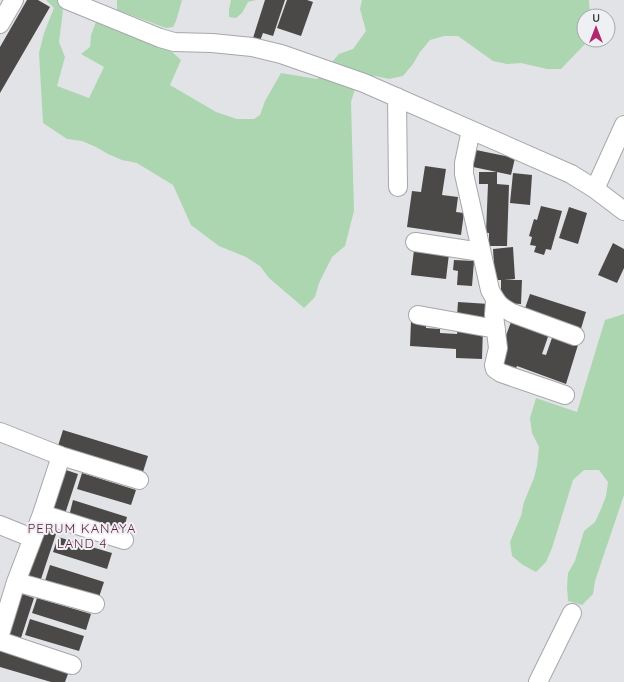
<svg xmlns="http://www.w3.org/2000/svg" width="624" height="682" font-family="Quicksand,sans-serif">
  <style>
    .green { fill: #acd6b0 }
    .building { fill: #4b4947 }
    .lines { fill: none; stroke-linecap: round; stroke-linejoin: round }
    .minor-casing { stroke: #a6a7ab; stroke-width: 20 }
    .minor { stroke: #fff; stroke-width: 18 }
    .labels { text-anchor: middle; dominant-baseline: central; stroke-width: 4; stroke-linejoin: round; paint-order: stroke }
    .neighbourhood-label { font-size: 13px; letter-spacing: 1px; fill: #5f1e3c; stroke: #eff0f4 }
  </style>
  <rect width="100%" height="100%" fill="#e2e3e7"/>
  <path class="green" d="M 46,0 L 62,0 L 60,3 L 63,10 L 59,42 L 65,57 L 57,86 L 89,98 L 104,67 L 81,54 L 90,47 L 91,35 L 96,22 L 171,51 L 181,60 L 170,85 L 216,112 L 237,119 L 254,119 L 260,115 L 265,101 L 281,73 L 317,79 L 339,54 L 353,49 L 366,31 L 360,9 L 362,0 L 589,0 L 590,16 L 584,16 L 584,40 L 586,40 L 586,43 L 561,69 L 547,69 L 521,63 L 507,64 L 493,61 L 458,36 L 444,36 L 430,40 L 420,52 L 413,64 L 403,76 L 389,79 L 375,76 L 359,76 L 351,102 L 354,211 L 345,246 L 332,257 L 319,283 L 315,297 L 304,308 L 269,278 L 260,266 L 246,257 L 219,246 L 191,225 L 173,185 L 137,163 L 122,160 L 108,154 L 96,147 L 82,141 L 67,139 L 43,123 L 39,53 L 44,33 L 54,8 Z
    M 117,0 L 182,0 L 176,21 L 173,27 L 166,28 L 117,10 Z
    M 231,0 L 256,0 L 248,2 L 242,13 L 236,18 L 229,17 L 229,10 Z
    M 624,314 L 624,495 L 595,581 L 593,594 L 582,605 L 568,601 L 567,587 L 568,573 L 575,561 L 584,531 L 595,522 L 601,509 L 606,496 L 608,482 L 599,470 L 584,470 L 573,480 L 552,548 L 546,562 L 536,572 L 523,565 L 512,556 L 510,542 L 521,516 L 524,502 L 534,478 L 537,466 L 539,447 L 532,433 L 530,418 L 536,398 L 577,412 L 605,320 Z"/>
  <path class="building" d="M 27,0 L 38,0 L 50,7 L 0,93 L 0,47 Z
    M 265,0 L 285,0 L 273,36 L 263,33 L 260,41 L 253,38 Z
    M 287,0 L 307,0 L 313,2 L 301,36 L 277,28 Z
    M 476,150 L 515,158 L 511,175 L 473,167 Z
    M 425,166 L 446,169 L 442,195 L 458,197 L 456,212 L 464,213 L 461,235 L 407,227 L 412,191 L 421,192 Z
    M 479,172 L 497,172 L 497,184 L 509,185 L 507,246 L 489,246 L 489,233 L 486,233 L 488,184 L 479,184 Z
    M 513,173 L 532,175 L 530,205 L 510,203 Z
    M 541,206 L 562,211 L 551,250 L 546,249 L 544,255 L 534,252 L 536,246 L 530,245 L 532,237 L 529,236 L 534,219 L 537,220 Z
    M 569,207 L 587,213 L 578,244 L 559,238 Z
    M 613,243 L 624,249 L 624,268 L 617,283 L 598,275 Z
    M 513,247 L 515,279 L 504,280 L 522,280 L 521,304 L 501,303 L 501,280 L 495,280 L 493,249 Z
    M 414,250 L 449,254 L 446,279 L 411,275 Z
    M 454,260 L 474,261 L 472,286 L 457,285 L 458,271 L 453,270 Z
    M 530,294 L 586,312 L 580,332 L 523,314 Z
    M 458,302 L 489,304 L 488,318 L 457,316 Z
    M 411,321 L 426,322 L 426,328 L 440,329 L 440,333 L 457,334 L 458,327 L 483,328 L 482,359 L 456,358 L 456,349 L 410,346 Z
    M 511,322 L 549,334 L 542,354 L 546,355 L 553,335 L 578,345 L 566,384 L 517,366 L 515,371 L 500,365 L 502,346 Z
    M 63,430 L 148,456 L 143,472 L 58,446 Z
    M 63,469 L 78,474 L 64,517 L 48,512 Z
    M 82,473 L 136,490 L 131,505 L 77,489 Z
    M 73,500 L 127,517 L 123,532 L 69,516 Z
    M 41,526 L 57,531 L 39,585 L 24,579 Z
    M 58,537 L 112,553 L 107,569 L 53,552 Z
    M 50,565 L 104,582 L 99,597 L 45,581 Z
    M 19,593 L 34,598 L 20,641 L 4,637 Z
    M 37,598 L 91,614 L 86,630 L 32,613 Z
    M 30,619 L 84,636 L 79,651 L 25,635 Z
    M 0,650 L 69,671 L 65,682 L 51,682 L 0,667 Z"/>
  <g class="lines">
    <defs>
      <path id="minor" d="M 67,0 L 160,38 L 174,42 L 212,43 L 252,47 L 281,54 L 364,83 L 571,174 L 595,189 L 624,211
        M 0,24 L 14,0
        M 397,97 L 398,187
        M 471,130 L 464,163 L 464,174 L 490,290 C 497,303 499,306 512,313 L 575,336
        M 595,189 L 624,125
        M 415,242 L 481,252
        M 495,301 L 494,315 L 498,348 L 494,365 L 495,369 L 501,373 L 565,395
        M 418,315 L 496,329
        M 0,432 L 61,456 L 139,480
        M 42,514 L 124,540
        M 0,525 L 32,538
        M 16,582 L 95,604
        M 0,634 L 16,582 L 42,514 L 61,456
        M 0,641 L 72,665
        M 538,682 L 572,613"/>
    </defs>
    <use href="#minor" class="minor-casing"/>
    <use href="#minor" class="minor"/>
  </g>
  <g class="labels">
    <g class="neighbourhood-label">
      <text x="82" y="528">PERUM KANAYA<tspan x="82" dy="15">LAND 4</tspan></text>
    </g>
  </g>
  <g transform="translate(596 28)"><circle r="19" fill="#eff0f4" stroke="#a5a6a9"/>
  <path d="M0-3L7 15L0 10L-7 15Z" fill="#b0296e"/>
  <text y="-6" font-size="11" font-weight="bold" text-anchor="middle" fill="#373739">U</text>
  </g>
</svg>
